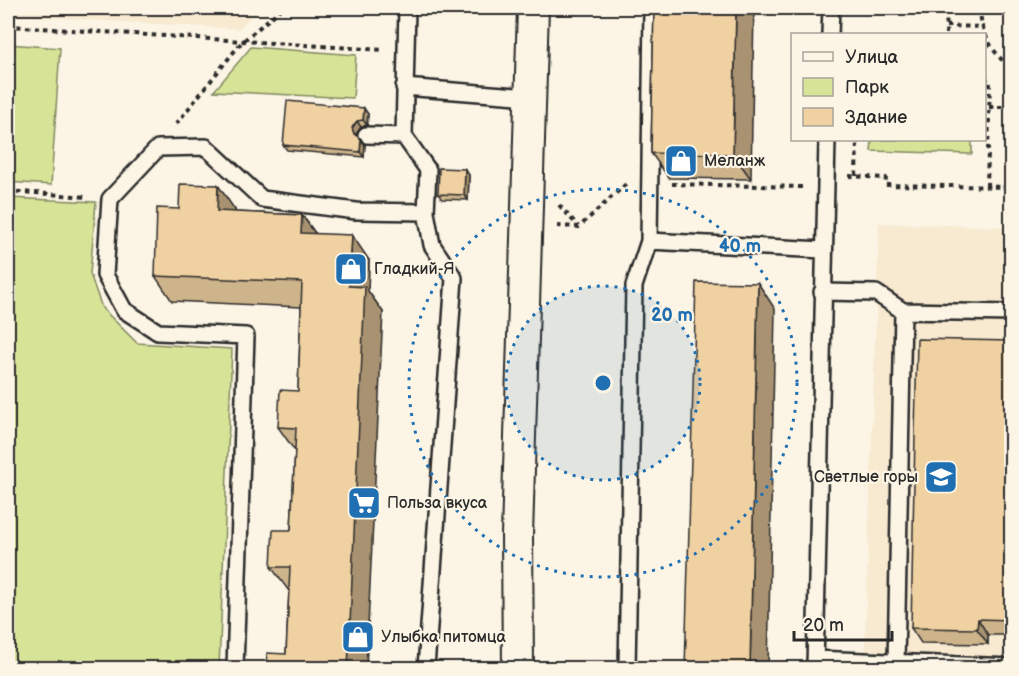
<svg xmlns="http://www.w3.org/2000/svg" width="1019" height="676" font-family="'Balsamiq Sans',sans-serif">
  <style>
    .built { fill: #f8ead1 }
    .green { fill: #d7e497; stroke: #818861; stroke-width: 1.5 }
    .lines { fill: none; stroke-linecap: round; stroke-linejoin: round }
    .service-casing { stroke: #2b2b2b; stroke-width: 20 }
    .minor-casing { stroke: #2b2b2b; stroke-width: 34 }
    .path { stroke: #2b2b2b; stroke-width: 4; stroke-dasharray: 4.5 4.5; stroke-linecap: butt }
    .service { stroke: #fcf5e5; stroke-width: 15 }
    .minor { stroke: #fcf5e5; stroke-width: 30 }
    .wall { fill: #ceb48b; stroke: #2b2b2b; stroke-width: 1.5 }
    .shaded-wall { fill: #a89271; stroke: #2b2b2b; stroke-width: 1.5 }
    .building { fill: #f0d1a2; stroke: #2b2b2b; stroke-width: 1.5 }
    .ring { fill: none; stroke: #1f6fb2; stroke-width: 3; stroke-dasharray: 3 6 }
    .labels { text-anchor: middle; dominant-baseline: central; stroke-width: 4.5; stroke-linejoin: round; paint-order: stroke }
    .poi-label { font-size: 16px; fill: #2b2b2b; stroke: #fcf5e5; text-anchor: start }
    .centre { fill: #1f6fb2; stroke: #fcf5e5; stroke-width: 3 }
    .ring-label { font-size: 18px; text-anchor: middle; font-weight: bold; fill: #1f6fb2; stroke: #fcf5e5; stroke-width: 4.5; stroke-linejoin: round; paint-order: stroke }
  </style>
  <rect width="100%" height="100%" fill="#fcf5e5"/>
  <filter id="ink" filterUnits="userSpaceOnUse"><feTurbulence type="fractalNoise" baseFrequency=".0167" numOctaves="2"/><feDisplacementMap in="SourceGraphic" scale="12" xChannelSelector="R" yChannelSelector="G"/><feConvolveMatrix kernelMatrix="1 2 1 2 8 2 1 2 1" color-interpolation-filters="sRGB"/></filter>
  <g filter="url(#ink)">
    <path class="built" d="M 8,8 L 260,8 L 238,29 L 8,15 Z
      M 879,223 L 1011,227 L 1011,668 L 864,668 Z"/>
    <path class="green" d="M 8,44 L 60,48 L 51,185 L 8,182 Z
      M 251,47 L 356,55 L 353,98 L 214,91 Z
      M 872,140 L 972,140 L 972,154 L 871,151 Z
      M 8,198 L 96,202 L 90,274 L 102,308 L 137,343 L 232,349 L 219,668 L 8,668 Z"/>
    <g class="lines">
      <defs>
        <path id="service" d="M 407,8 L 404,136 L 428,170 L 426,212
          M 830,34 L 831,8
          M 404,87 L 530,97
          M 366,135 L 404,136
          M 649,241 L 652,8
          M 822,292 L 876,293 L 903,311 L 896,663
          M 903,311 L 1012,313
          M 815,659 L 1012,667
          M 235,668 L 246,336 L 158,332 L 124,310 L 105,275 L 110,199 L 158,148 L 206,147 L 262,199 L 356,211 L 426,212 L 432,245 L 454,278 L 426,668
          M 627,668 L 634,286 L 649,241 L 823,250
          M 815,668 L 827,140"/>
        <path id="minor" d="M 518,668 L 517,535 L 533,8"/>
      </defs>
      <use href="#service" class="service-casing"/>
      <use href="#minor" class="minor-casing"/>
      <path class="path" d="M 980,8 C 980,32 993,54 1012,69
        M 8,26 L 383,50
        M 946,26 L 983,27
        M 946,34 L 947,8
        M 984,79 L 990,80 L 987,187
        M 989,107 L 1012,107
        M 176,124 L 241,43 L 282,8
        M 849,176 L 886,178 L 885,185 L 1012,187
        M 856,176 L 857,140
        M 672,184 L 802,187
        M 8,191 L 88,197
        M 559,205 L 578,226
        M 557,226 L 579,227 L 626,184"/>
      <use href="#service" class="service"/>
      <use href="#minor" class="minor"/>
    </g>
    <path class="wall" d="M 654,8 L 751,179 L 669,178 L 651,153 Z
      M 368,114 L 367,125 L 361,127 L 356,134 L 357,136 L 361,139 L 365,145 L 364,157 L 287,150 L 283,145 Z
      M 469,175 L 468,200 L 442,199 L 438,194 Z
      M 235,210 L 235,212 L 302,215 L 315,233 L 369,260 L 368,291 L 383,312 L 286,654 L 289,591 L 271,567 L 291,530 L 295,451 L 278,427 L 298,391 L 301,307 L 172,301 L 155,276 Z
      M 1011,341 L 1011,635 L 988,635 L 988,644 L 921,643 L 911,628 Z"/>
    <path class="shaded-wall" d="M 736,8 L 754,8 L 751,179 L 733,154 Z
      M 364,108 L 368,114 L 367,125 L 363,120 Z
      M 357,121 L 361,127 L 356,134 L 358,140 L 354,134 L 352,128 Z
      M 361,139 L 365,145 L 364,157 L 360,152 Z
      M 465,169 L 469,175 L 468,200 L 464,195 Z
      M 218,185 L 235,210 L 234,236 L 217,211 Z
      M 302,215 L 320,240 L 301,233 Z
      M 352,235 L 369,260 L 368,291 L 383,312 L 366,669 L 348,669 L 349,286 Z
      M 758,283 L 775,309 L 768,669 L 750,669 Z
      M 978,619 L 988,635 L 988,644 L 977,629 Z"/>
    <path class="building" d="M 654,8 L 736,8 L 733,154 L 651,153 Z
      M 287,101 L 364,108 L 363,120 L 357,121 L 352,128 L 354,134 L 361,139 L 360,152 L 283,145 Z
      M 439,168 L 465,169 L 464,195 L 438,194 Z
      M 180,184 L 218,185 L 217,211 L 302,215 L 301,233 L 352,235 L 349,286 L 365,287 L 348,669 L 266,669 L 267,653 L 286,654 L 290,567 L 271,567 L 272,546 L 273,530 L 291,530 L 296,428 L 278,427 L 280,390 L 298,391 L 302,282 L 155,276 L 157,208 L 179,209 Z
      M 696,282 L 758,283 L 750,669 L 685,669 Z
      M 917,339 L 1011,341 L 1011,620 L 978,619 L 977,629 L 911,628 Z"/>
  </g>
  <circle cx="603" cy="383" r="97" fill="#1f6fb2" fill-opacity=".12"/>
  <g class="ring">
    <circle cx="603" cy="383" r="97"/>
    <circle cx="603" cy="383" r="194"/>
  </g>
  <defs>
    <symbol id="shop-square" viewBox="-11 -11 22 22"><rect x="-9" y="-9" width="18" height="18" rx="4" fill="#1f6fb2" stroke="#fcf5e5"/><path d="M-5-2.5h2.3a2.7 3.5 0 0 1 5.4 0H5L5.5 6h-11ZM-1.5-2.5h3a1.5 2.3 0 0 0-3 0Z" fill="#fff"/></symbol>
    <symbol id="school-square" viewBox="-11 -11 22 22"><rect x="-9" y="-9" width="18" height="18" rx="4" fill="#1f6fb2" stroke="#fcf5e5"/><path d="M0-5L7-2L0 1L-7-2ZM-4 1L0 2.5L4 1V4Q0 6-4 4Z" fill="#fff"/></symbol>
    <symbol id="supermarket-square" viewBox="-11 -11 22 22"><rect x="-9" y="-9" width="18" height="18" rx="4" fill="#1f6fb2" stroke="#fcf5e5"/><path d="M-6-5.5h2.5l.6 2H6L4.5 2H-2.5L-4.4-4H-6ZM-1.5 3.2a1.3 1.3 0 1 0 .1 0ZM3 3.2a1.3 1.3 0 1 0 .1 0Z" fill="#fff"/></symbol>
  </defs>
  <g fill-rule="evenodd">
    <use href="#shop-square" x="662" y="142" width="38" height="38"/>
    <use href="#shop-square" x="332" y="250" width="38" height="38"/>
    <use href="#school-square" x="922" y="458" width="38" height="38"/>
    <use href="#supermarket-square" x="345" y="484" width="38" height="38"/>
    <use href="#shop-square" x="339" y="618" width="38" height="38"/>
  </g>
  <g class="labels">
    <g class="poi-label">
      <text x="704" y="161">Меланж</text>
      <text x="374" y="269">Гладкий-Я</text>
      <text x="918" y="477" text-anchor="end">Светлые горы</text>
      <text x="387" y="503">Польза вкуса</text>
      <text x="381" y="637">Улыбка питомца</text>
    </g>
  </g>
  <circle cx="603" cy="383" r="9" class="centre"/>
  <g class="ring-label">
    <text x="740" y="252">40 m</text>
    <text x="672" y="321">20 m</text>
  </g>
  <rect width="1019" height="676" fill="none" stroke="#fcf5e5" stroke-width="30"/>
  <rect x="15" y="15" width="989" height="646" fill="none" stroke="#2b2b2b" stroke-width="2" filter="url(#ink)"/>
  <rect x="791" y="33" width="195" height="108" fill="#fcf5e5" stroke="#a8a49b" stroke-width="1.5"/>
  <rect x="803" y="52" width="30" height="9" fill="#fcf5e5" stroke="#a8a49b" stroke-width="1.5"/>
  <text x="845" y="63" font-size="18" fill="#2b2b2b">Улица</text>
  <rect x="803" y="78" width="30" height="18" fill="#d7e497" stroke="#a8a49b" stroke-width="1.5"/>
  <text x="845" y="93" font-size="18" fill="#2b2b2b">Парк</text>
  <rect x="803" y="108" width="30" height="18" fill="#f0d1a2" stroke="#a8a49b" stroke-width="1.5"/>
  <text x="845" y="123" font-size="18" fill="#2b2b2b">Здание</text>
  <path d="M794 631v9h98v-9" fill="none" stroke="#2b2b2b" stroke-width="3"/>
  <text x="803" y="631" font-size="18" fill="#2b2b2b" stroke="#fcf5e5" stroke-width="4.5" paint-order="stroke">20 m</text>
</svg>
